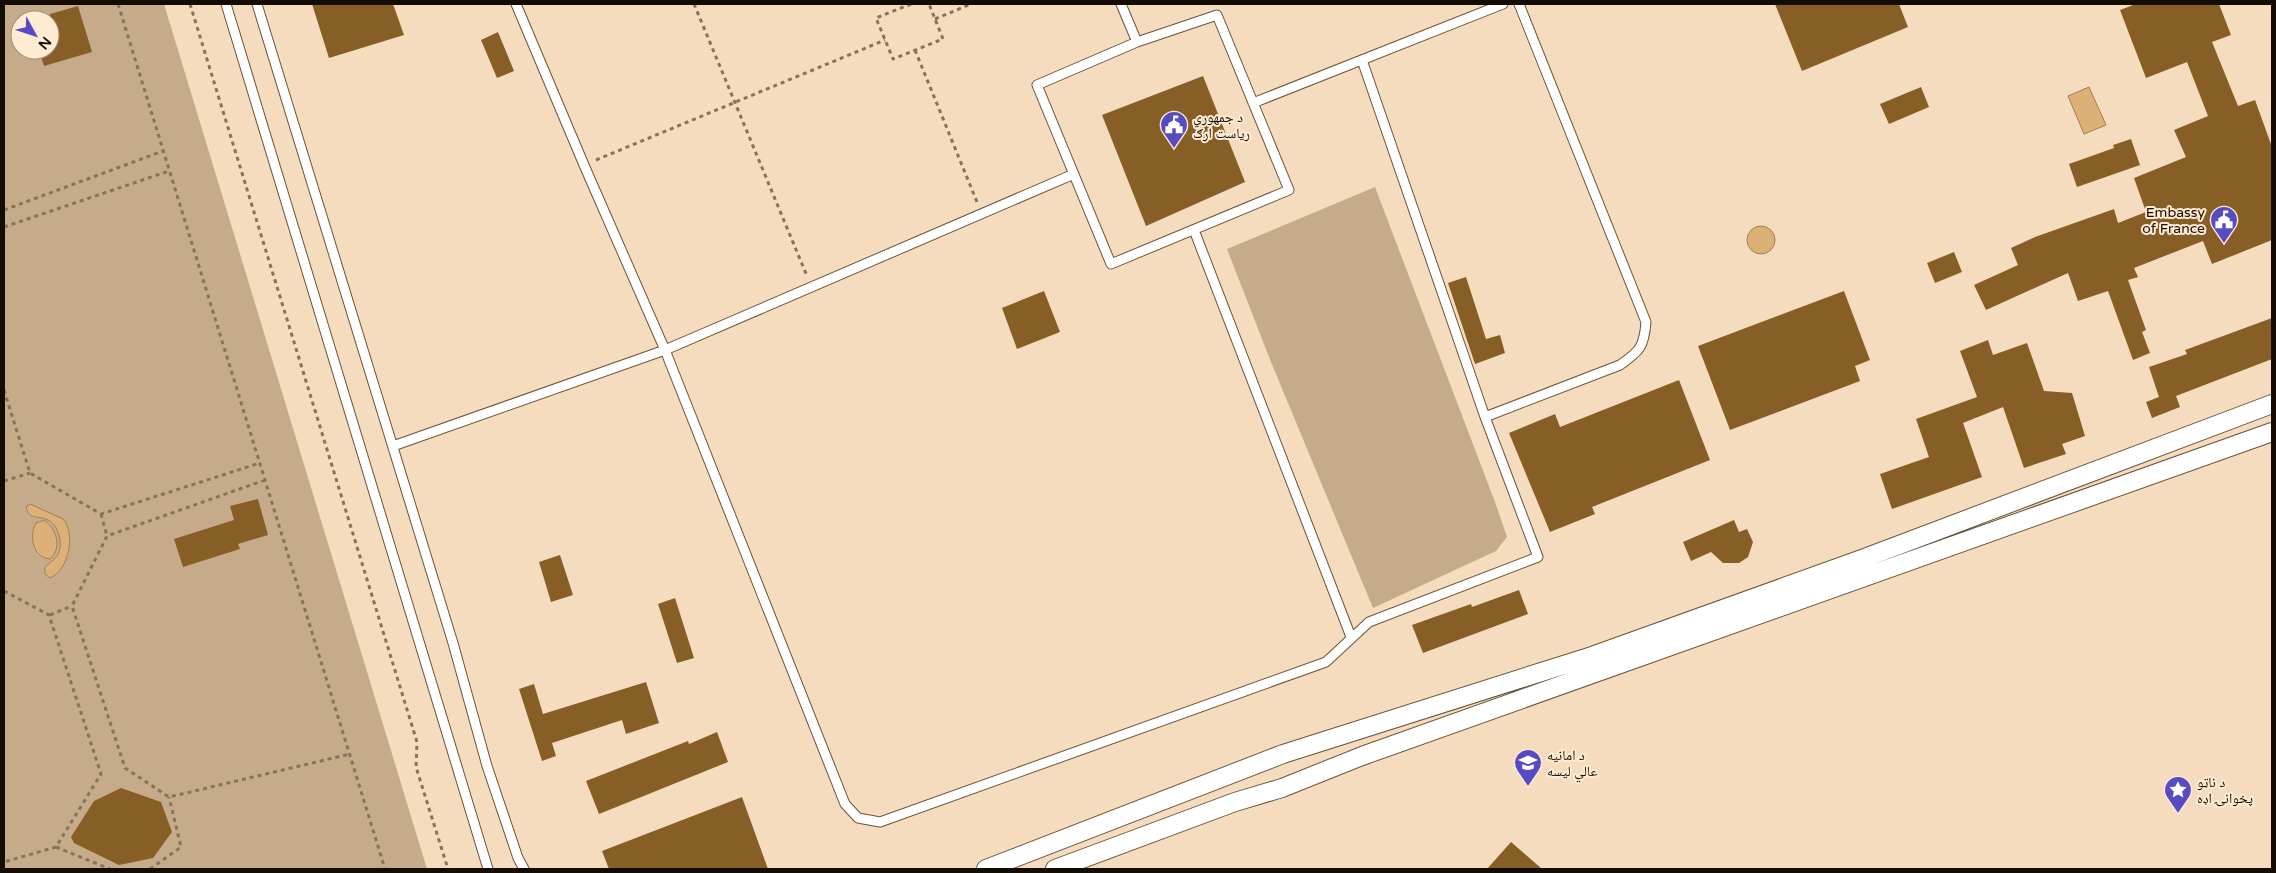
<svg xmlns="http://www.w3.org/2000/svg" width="2276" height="873" font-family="'Varela Round','Noto Naskh Arabic',sans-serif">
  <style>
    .green { fill: #c6ab8a; fill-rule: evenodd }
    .water { fill: #ddb078; stroke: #a17f55 }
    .building { fill: #875e26 }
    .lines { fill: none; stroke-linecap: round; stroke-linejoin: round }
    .service-casing { stroke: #695439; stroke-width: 11 }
    .minor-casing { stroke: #695439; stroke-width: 20 }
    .path { stroke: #84735f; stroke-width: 3; stroke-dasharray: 4 4; stroke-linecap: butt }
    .service { stroke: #fff; stroke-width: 9 }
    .minor { stroke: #fff; stroke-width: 18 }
    .labels { text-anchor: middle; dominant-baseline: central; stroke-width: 4; stroke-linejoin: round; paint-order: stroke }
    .poi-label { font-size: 14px; fill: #140c03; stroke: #ffead2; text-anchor: start }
  </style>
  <rect width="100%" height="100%" fill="#f6dcbe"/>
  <path class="green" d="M 4,4 L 164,4 L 427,869 L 4,869 ZM 20,20 L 50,20 L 50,50 L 20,50 Z
    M 1375,187 L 1495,502 L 1507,537 L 1496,551 L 1373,608 L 1271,362 L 1227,249 Z"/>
  <path class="water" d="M 2089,87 L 2106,125 L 2084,134 L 2068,96 Z
    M1747 240a14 14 0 1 1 28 0a14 14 0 1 1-28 0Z
    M 30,504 L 63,519 C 76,534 69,570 50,578 L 45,574 L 45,567 C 49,563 54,560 57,556 C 64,546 59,525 48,520 C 39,515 29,521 26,507 Z
    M 44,520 C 56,528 63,548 50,559 C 32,557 29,536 36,523 Z"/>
  <path class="building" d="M 312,4 L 393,4 L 404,35 L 329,58 Z
    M 1775,4 L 1899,4 L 1908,27 L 1802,71 Z
    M 2136,4 L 2219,4 L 2231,35 L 2212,42 L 2238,106 L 2255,100 L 2272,147 L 2272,240 L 2212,264 L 2203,241 L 2134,268 L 2138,277 L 2128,280 L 2146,330 L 2142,332 L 2150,353 L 2133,360 L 2108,291 L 2078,301 L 2068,273 L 1986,310 L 1974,285 L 2018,265 L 2011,248 L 2035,237 L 2114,209 L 2118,223 L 2146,212 L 2134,178 L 2186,157 L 2174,130 L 2208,116 L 2187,62 L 2146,78 L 2120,10 Z
    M 78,6 L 92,52 L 44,66 L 39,50 L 50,50 L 50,14 Z
    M 498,32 L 514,71 L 497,78 L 481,40 Z
    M 1203,76 L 1245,182 L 1146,226 L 1102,115 Z
    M 1921,87 L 1929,107 L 1889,124 L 1880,104 Z
    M 2131,139 L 2140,165 L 2077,187 L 2069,164 L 2114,148 L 2113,145 Z
    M 1954,252 L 1962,272 L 1935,283 L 1927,263 Z
    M 1466,277 L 1486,339 L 1500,335 L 1505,353 L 1475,364 L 1448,283 Z
    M 1044,291 L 1060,332 L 1017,349 L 1002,308 Z
    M 1844,291 L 1870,360 L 1855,366 L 1860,381 L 1730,430 L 1698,346 Z
    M 2272,318 L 2272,359 L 2176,396 L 2180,407 L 2152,418 L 2146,402 L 2159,397 L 2149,367 L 2187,354 L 2185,350 Z
    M 1988,340 L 1993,355 L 2027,343 L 2044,391 L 2072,393 L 2085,436 L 2062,444 L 2066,454 L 2024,468 L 2003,407 L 1963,423 L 1982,477 L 1892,509 L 1880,474 L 1929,457 L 1916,419 L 1977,397 L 1960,351 Z
    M 1679,380 L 1710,460 L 1592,507 L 1595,514 L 1550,532 L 1509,433 L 1555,414 L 1560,427 Z
    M 258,499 L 268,535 L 238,544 L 240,549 L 183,567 L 174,539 L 234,520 L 230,506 Z
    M 1734,520 L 1739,532 L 1747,529 L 1753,542 L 1748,557 L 1739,563 L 1723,563 L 1711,552 L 1691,561 L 1683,542 Z
    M 560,555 L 573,595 L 551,602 L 539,562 Z
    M 1519,590 L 1528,614 L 1423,653 L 1412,625 L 1471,604 L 1472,607 Z
    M 675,598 L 694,658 L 677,663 L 658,604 Z
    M 646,682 L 659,723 L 626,734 L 622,720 L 552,743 L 556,756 L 542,761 L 519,689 L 534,684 L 543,714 Z
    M 717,732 L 728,762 L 599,814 L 586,781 L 688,741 L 689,744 Z
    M 121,788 L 161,802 L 172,832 L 153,858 L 119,865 L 74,843 L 71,837 L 94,801 Z
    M 742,797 L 768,869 L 609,869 L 602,851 Z
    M 1511,842 L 1542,869 L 1487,869 Z"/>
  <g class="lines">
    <defs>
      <path id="service" d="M 226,4 L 488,869
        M 257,4 L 453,643 L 487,766 L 518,858 L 524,869
        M 516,4 L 584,165 L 665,350 L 845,804 L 858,818 L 880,822 L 1326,662 L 1369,622 L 1538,557 L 1485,417 L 1620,365 C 1640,351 1644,347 1646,322 L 1519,4
        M 1121,4 L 1137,42
        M 1217,15 L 1289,190 L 1111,264 L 1037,85 L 1137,42 Z
        M 1362,60 L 1485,417
        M 1253,103 L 1503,4
        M 1194,230 L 1351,637
        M 393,446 L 665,350 L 1074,174"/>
      <path id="minor" d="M 986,869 L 1283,754 L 1592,656 L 1862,559 L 2272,404
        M 1055,869 L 1235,802 L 1282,788 L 1362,756 L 2272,432"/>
    </defs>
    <use href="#service" class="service-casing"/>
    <use href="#minor" class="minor-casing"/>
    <path class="path" d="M 118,4 L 385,869
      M 190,4 L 417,742 L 416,767 L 448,869
      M 694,4 L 807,276
      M 911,4 L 876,18 L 893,59 L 943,39 L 929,4
      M 935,19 L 971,4
      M 915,50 L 977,202
      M 596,160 L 885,40
      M 4,210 L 163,151
      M 4,227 L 169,171
      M 4,390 L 30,473 L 101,514 L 260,463
      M 265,480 L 107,536 L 72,606 L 125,768 L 169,797 L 350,754
      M 4,481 L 30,473
      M 101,514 L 107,536
      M 4,591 L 49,615 L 101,774 L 56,847 L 4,862
      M 50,615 L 72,606
      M 56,847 L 110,869
      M 150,869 L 181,847 L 169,797"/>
    <use href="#service" class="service"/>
    <use href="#minor" class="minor"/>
  </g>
  <defs>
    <symbol id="civic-pin" viewBox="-11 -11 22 30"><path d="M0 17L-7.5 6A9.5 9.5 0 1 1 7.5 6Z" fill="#564bc3" stroke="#ffead2"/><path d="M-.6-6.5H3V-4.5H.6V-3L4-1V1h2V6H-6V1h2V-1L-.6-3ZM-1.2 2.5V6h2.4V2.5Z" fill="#fff"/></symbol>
    <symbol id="school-pin" viewBox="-11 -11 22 30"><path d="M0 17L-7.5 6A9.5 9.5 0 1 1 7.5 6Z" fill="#564bc3" stroke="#ffead2"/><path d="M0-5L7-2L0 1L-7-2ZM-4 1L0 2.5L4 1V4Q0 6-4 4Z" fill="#fff"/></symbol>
    <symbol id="sight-pin" viewBox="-11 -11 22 30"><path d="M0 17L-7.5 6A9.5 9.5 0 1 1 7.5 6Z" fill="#564bc3" stroke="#ffead2"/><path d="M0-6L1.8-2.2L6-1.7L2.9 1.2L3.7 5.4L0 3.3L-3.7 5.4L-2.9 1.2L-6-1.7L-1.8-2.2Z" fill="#fff"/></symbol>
  </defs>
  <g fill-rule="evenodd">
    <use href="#civic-pin" x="1158" y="109" width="32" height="43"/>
    <use href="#civic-pin" x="2208" y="204" width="32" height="43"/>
    <use href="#school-pin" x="1512" y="747" width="32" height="43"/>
    <use href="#sight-pin" x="2162" y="774" width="32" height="43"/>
  </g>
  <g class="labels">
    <g class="poi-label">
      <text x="1193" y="117">د جمهوري<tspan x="1193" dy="16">ریاست ارګ</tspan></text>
      <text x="2205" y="212" text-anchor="end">Embassy<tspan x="2205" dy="16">of France</tspan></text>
      <text x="1547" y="755">د امانیه<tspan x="1547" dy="16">عالي لیسه</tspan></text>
      <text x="2197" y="782">د ناټو<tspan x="2197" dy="16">پخوانۍ اډه</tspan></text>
    </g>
  </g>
  <rect width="2276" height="873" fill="none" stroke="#140c03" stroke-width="10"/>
  <g transform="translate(35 35) rotate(130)"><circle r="24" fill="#ffead2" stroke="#a1917f"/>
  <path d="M0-4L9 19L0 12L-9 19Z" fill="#564bc3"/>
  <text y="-8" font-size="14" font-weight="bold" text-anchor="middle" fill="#140c03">N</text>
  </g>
</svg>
